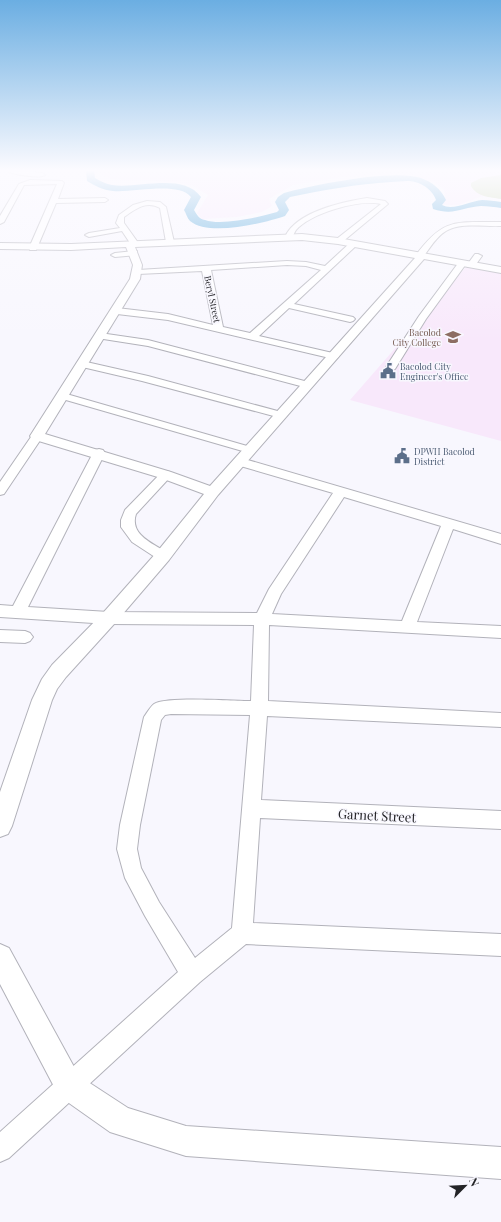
<svg xmlns="http://www.w3.org/2000/svg" width="501" height="1222" font-family="'Playfair Display',serif">
  <style>
    .education { fill: #f8e8fb }
    .green { fill: #bed09f }
    .lines { fill: none; stroke-linecap: round; stroke-linejoin: round }
    .river { fill: #4fa4d9; fill-rule: evenodd }
    .minor-casing { stroke: #b2b2ba; stroke-width: 2 }
    .tertiary-casing { stroke: #b2b2ba; stroke-width: 2 }
    .minor { fill: #fff; fill-rule: evenodd }
    .tertiary { fill: #fff; fill-rule: evenodd }
    .labels { text-anchor: middle; dominant-baseline: central; stroke-width: 3; stroke-linejoin: round; paint-order: stroke }
    .far-street-label { font-size: 9px; fill: #242427; stroke: #f8f7fe }
    .far-education-label { font-size: 9px; fill: #785e54; stroke: #f8f7fe; text-anchor: end }
    .far-service-label { font-size: 9px; fill: #4e5e75; stroke: #f8f7fe; text-anchor: start }
    .near-street-label { font-size: 13px; fill: #242427; stroke: #f8f7fe }
  </style>
  <rect width="100%" height="100%" fill="#f8f7fe"/>
  <path class="education" d="M 101,170 L 501,170 L 501,199 L 483,196 L 458,205 L 446,205 L 442,204 L 445,198 L 444,189 L 434,182 L 406,173 L 342,177 L 293,185 L 269,199 L 272,206 L 262,212 L 237,217 L 202,219 L 197,213 L 208,195 L 193,186 L 177,182 L 110,179 L 100,172 Z
    M 466,267 L 501,273 L 501,441 L 350,400 Z"/>
  <path class="green" d="M 501,175 L 501,199 C 490,197 477,197 471,186 L 471,183 L 481,178 Z"/>
  <g class="lines">
    <path class="river" d="M 86,170 L 94,170 L 95,178 C 100,181 106,184 112,185 C 138,189 183,172 201,197 L 194,210 C 197,215 199,219 205,220 C 222,226 260,217 277,212 L 279,210 L 275,202 L 278,197 L 284,193 C 314,185 392,169 421,178 C 432,182 441,189 446,200 L 442,205 C 453,211 470,201 482,200 C 488,200 495,201 501,202 L 501,208 C 495,207 488,206 481,206 C 463,207 454,216 433,209 L 432,204 L 436,200 C 433,191 424,184 415,182 C 408,180 398,182 391,182 C 357,184 323,190 290,197 L 285,202 L 289,210 L 285,216 C 264,223 209,237 190,221 C 187,218 186,213 184,210 L 191,197 C 178,181 133,193 113,191 C 103,190 95,186 87,181 Z"/>
    <defs>
      <path id="minor" d="M 4,170 L 19,170 L 42,173 L 45,175 C 40,179 10,174 4,170 Z
        M 30,180 L 62,181 L 64,183 L 58,199 L 105,198 L 108,200 L 105,202 L 56,203 L 37,248 L 36,250 L 30,250 L 29,248 L 57,184 L 24,185 L 4,222 L 0,224 L 0,216 L 19,184 Z
        M 367,198 L 385,201 L 388,204 L 341,243 L 335,243 L 334,241 L 381,204 C 359,199 311,213 296,230 C 294,233 293,236 292,239 L 289,239 L 285,237 C 296,212 342,202 367,198 Z
        M 147,201 L 160,202 L 166,207 L 174,242 L 173,244 L 170,244 L 166,242 L 160,208 C 147,200 135,209 124,217 L 124,223 L 139,244 L 138,246 L 132,246 L 122,231 L 89,237 L 85,235 L 89,233 L 120,228 L 116,223 L 119,215 L 133,205 Z
        M 501,222 L 501,226 C 484,227 461,222 446,231 C 436,237 430,248 423,257 L 420,257 L 416,255 C 445,216 457,223 501,222 Z
        M 351,242 L 354,242 L 358,244 L 294,304 L 353,317 L 355,319 L 353,321 L 350,322 L 289,308 L 259,336 L 337,354 L 339,356 L 337,358 L 334,359 L 168,320 L 117,314 L 113,311 L 117,308 L 168,314 L 213,325 L 202,271 L 138,274 L 134,272 L 138,270 L 287,261 L 306,262 L 325,266 ZM 287,265 L 306,266 L 321,270 L 250,333 L 223,327 L 211,270 Z
        M 134,251 L 137,251 L 137,255 L 115,257 L 111,255 L 115,253 Z
        M 475,254 L 478,254 L 482,256 L 474,267 L 468,267 L 467,265 Z
        M 459,262 L 465,262 L 466,264 L 426,319 L 395,369 L 387,369 L 386,367 L 419,316 Z
        M 100,333 L 148,340 L 312,383 L 313,385 L 308,388 L 148,346 L 97,338 L 95,336 Z
        M 82,361 L 148,376 L 285,413 L 287,415 L 281,418 L 142,381 L 78,366 L 77,364 L 78,362 Z
        M 63,393 L 254,448 L 256,450 L 254,452 L 246,452 L 59,398 L 58,396 Z
        M 37,433 L 41,434 L 43,436 L 4,494 L 0,495 L 0,482 L 33,434 Z
        M 99,449 L 103,450 L 105,453 L 28,607 L 109,612 L 257,613 L 269,589 L 333,493 L 237,465 L 235,462 L 237,459 L 241,458 L 501,534 L 501,544 L 453,529 L 417,622 L 501,626 L 501,638 L 269,625 L 268,701 L 501,713 L 501,727 L 267,716 L 261,800 L 501,811 L 501,829 L 260,818 L 253,923 L 501,934 L 501,956 L 246,944 L 200,982 L 9,1158 L 0,1162 L 0,1132 L 178,972 L 145,916 L 125,878 L 117,849 L 120,825 L 144,717 C 147,713 150,707 154,704 C 166,696 233,701 251,701 L 254,625 L 109,624 L 0,617 L 0,605 L 13,606 L 93,453 L 95,450 ZM 344,497 L 441,526 L 402,621 L 272,614 L 281,594 ZM 171,714 L 250,715 L 232,928 L 195,958 L 159,902 L 141,868 L 137,849 L 140,825 L 161,720 L 165,715 Z
        M 166,471 L 170,472 L 172,475 L 136,514 C 129,535 154,544 168,553 L 170,556 L 168,559 L 163,561 L 158,559 L 132,542 L 121,527 L 121,520 L 125,510 L 162,472 Z
        M 0,630 L 25,631 L 30,633 L 33,637 L 30,641 L 25,643 L 0,642 Z"/>
      <path id="tertiary" d="M 302,234 L 338,238 L 501,267 L 501,273 L 424,259 L 218,495 L 169,560 L 115,623 L 66,677 L 57,689 L 52,700 L 12,826 L 8,834 L 0,837 L 0,792 L 32,700 L 42,679 L 52,665 L 103,613 L 157,552 L 204,494 L 161,478 L 32,439 L 30,436 L 130,279 L 133,265 L 126,247 L 71,250 L 0,249 L 0,243 L 71,244 ZM 302,240 L 338,244 L 415,258 L 210,486 L 171,472 L 45,434 L 140,279 L 142,265 L 135,247 Z
        M 0,944 L 9,948 L 79,1076 L 128,1108 L 186,1126 L 501,1147 L 501,1179 L 186,1156 L 110,1132 L 59,1096 L 0,984 Z"/>
    </defs>
    <use href="#minor" class="minor-casing"/>
    <use href="#tertiary" class="tertiary-casing"/>
    <use href="#minor" class="minor"/>
    <use href="#tertiary" class="tertiary"/>
  </g>
  <linearGradient id="sky" x2="0" y2="1"><stop stop-color="#6baee2"/><stop offset="0.5" stop-color="#fcfbff"/><stop offset="1" stop-color="#fcfbff" stop-opacity="0"/></linearGradient>
  <rect width="501" height="341" fill="url(#sky)"/>
  <defs>
    <symbol id="university-bare" viewBox="-9 -9 18 18"><path d="M0-5L7-2L0 1L-7-2ZM-4 1L0 2.5L4 1V4Q0 6-4 4Z" fill="#8d6e63" stroke="#f8f7fe" stroke-width="2.5" paint-order="stroke"/></symbol>
    <symbol id="civic-bare" viewBox="-9 -9 18 18"><path d="M-.6-6.5H3V-4.5H.6V-3L4-1V1h2V6H-6V1h2V-1L-.6-3ZM-1.2 2.5V6h2.4V2.5Z" fill="#5c6f8a" stroke="#f8f7fe" stroke-width="2.5" paint-order="stroke"/></symbol>
  </defs>
  <g fill-rule="evenodd">
    <use href="#university-bare" x="442" y="326" width="22" height="22"/>
    <use href="#civic-bare" x="377" y="360" width="22" height="22"/>
    <use href="#civic-bare" x="391" y="445" width="22" height="22"/>
  </g>
  <g class="labels">
    <g class="far-street-label">
      <text transform="translate(213 299) rotate(78)">Beryl Street</text>
    </g>
    <g class="far-education-label">
      <text x="441" y="332">Bacolod<tspan x="441" dy="10">City College</tspan></text>
    </g>
    <g class="far-service-label">
      <text x="400" y="366">Bacolod City<tspan x="400" dy="10">Engineer's Office</tspan></text>
      <text x="414" y="451">DPWH Bacolod<tspan x="414" dy="10">District</tspan></text>
    </g>
    <g class="near-street-label">
      <text transform="translate(377 815) rotate(3)">Garnet Street</text>
    </g>
  </g>
  <g transform="translate(465 1186) rotate(66)" stroke="#f8f7fe" stroke-width="3" paint-order="stroke">
  <path d="M0-3L7 15L0 10L-7 15Z" fill="#242427"/>
  <text y="-6" font-size="11" font-weight="bold" text-anchor="middle" fill="#242427">N</text>
  </g>
</svg>
